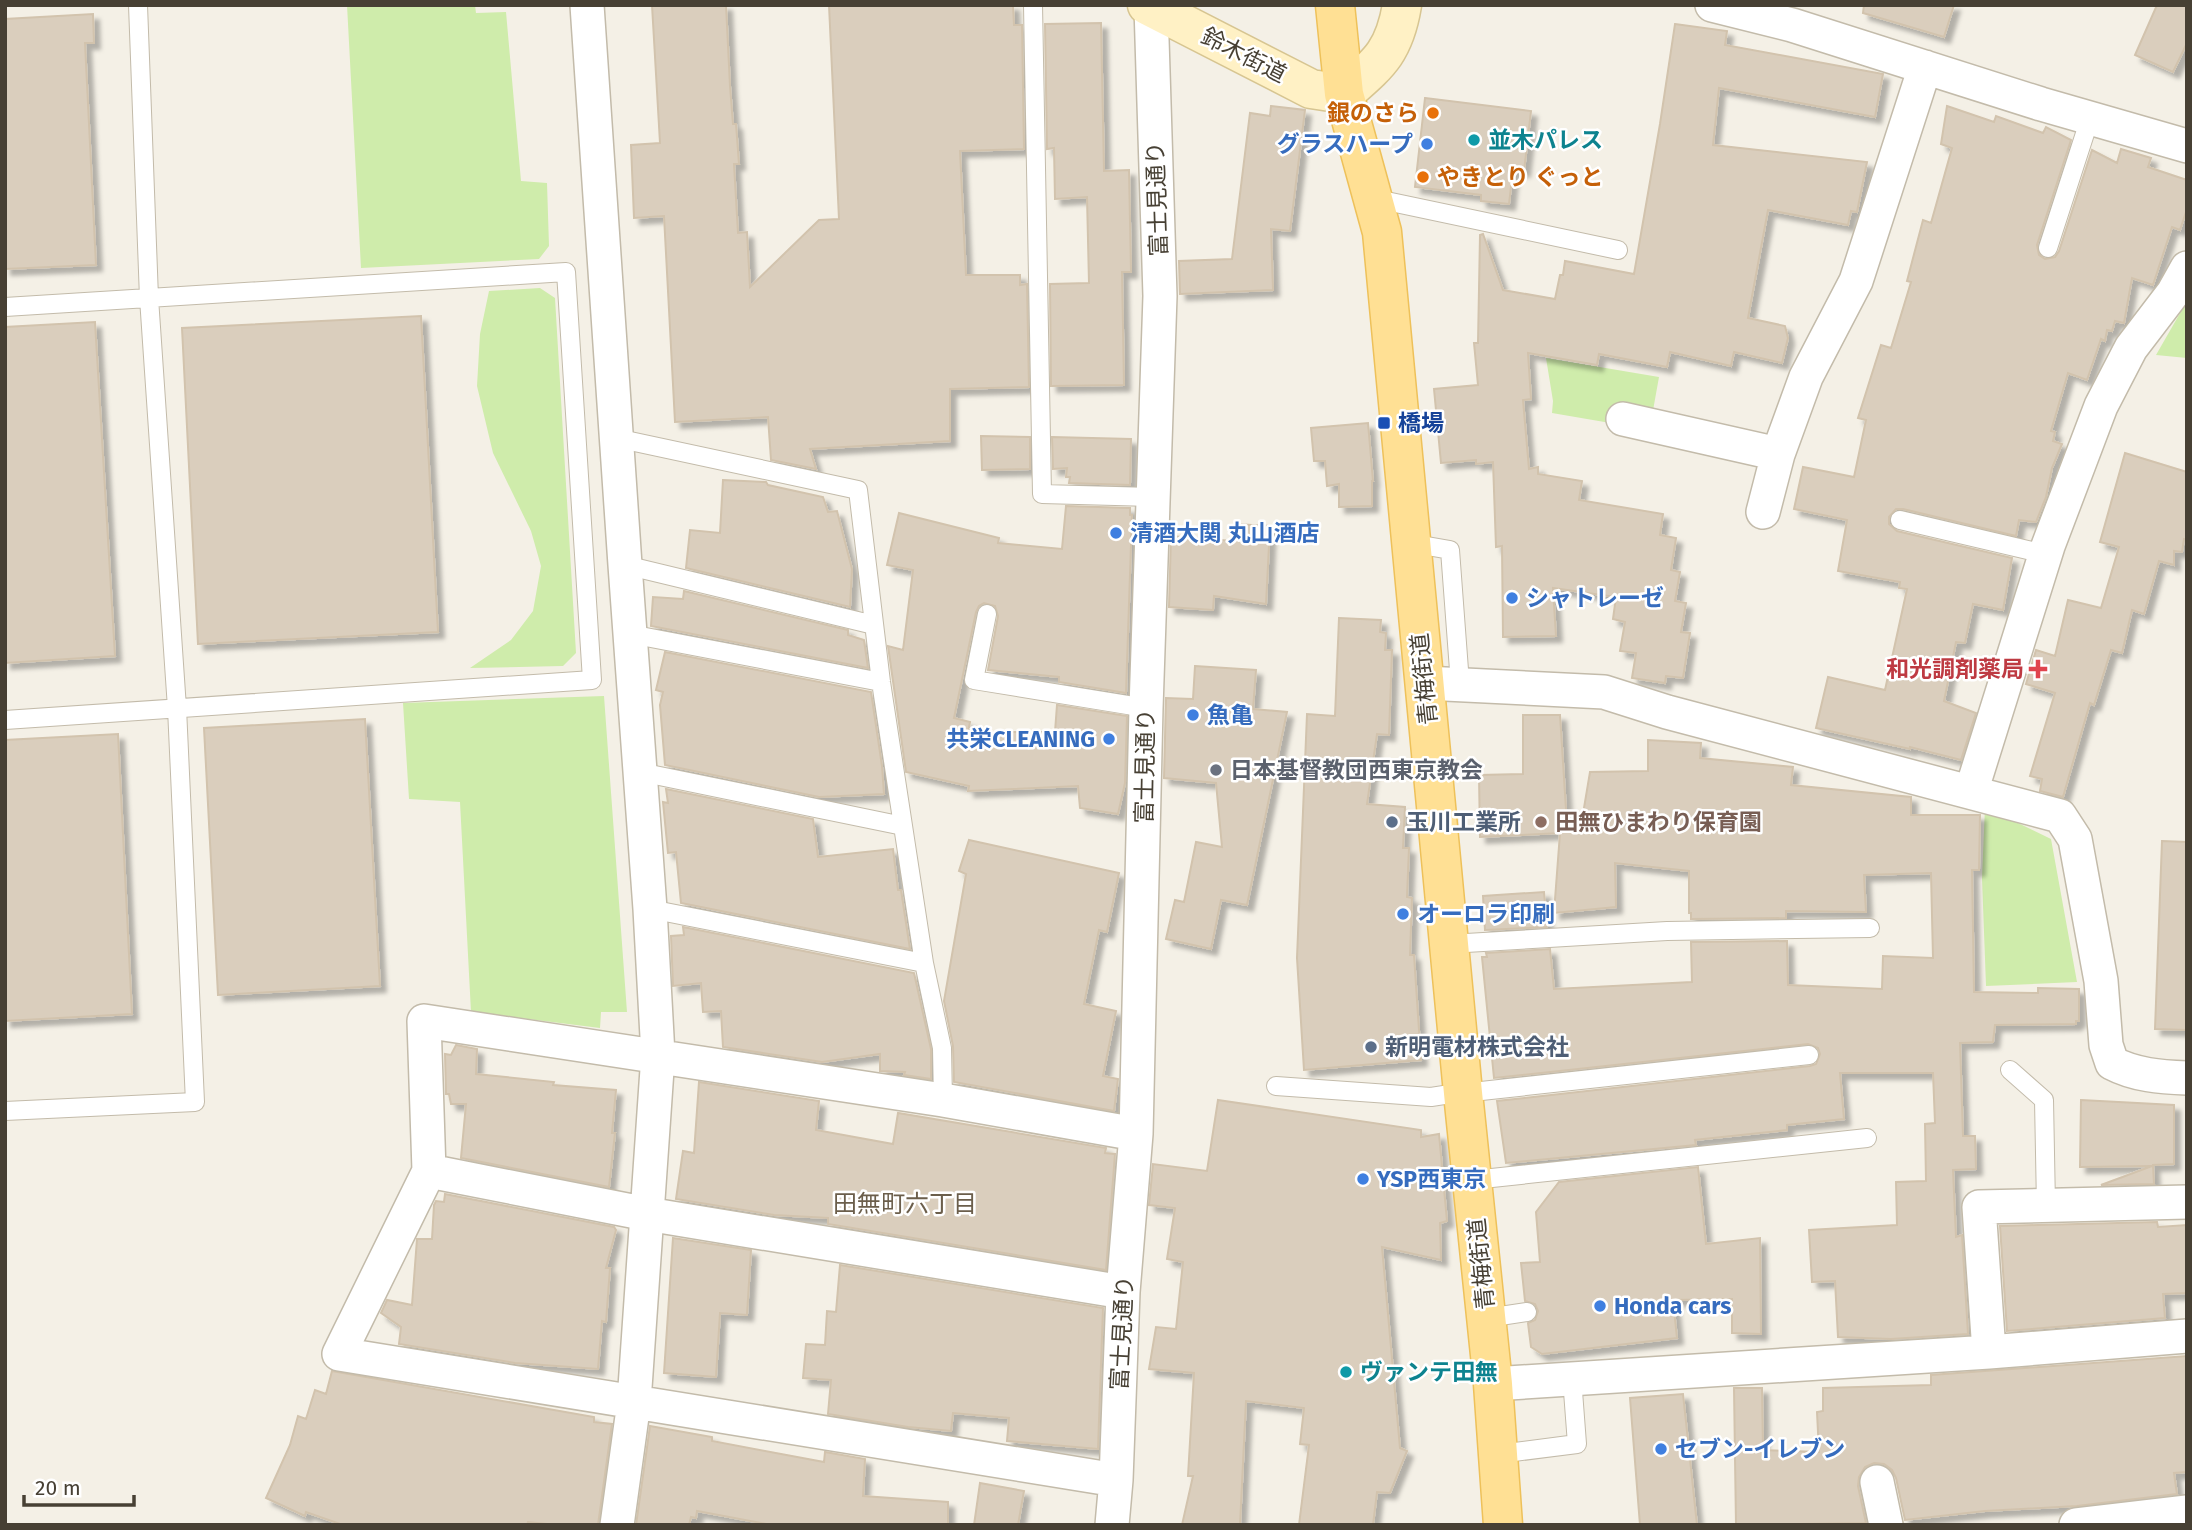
<svg xmlns="http://www.w3.org/2000/svg" width="2192" height="1530" font-family="'Fira Sans','Noto Sans JP',sans-serif">
  <style>
    .green { fill: #cfecab }
    .building { fill: #dacebd; stroke: #d2c3ad; stroke-width: 2; filter: url(#shadow) }
    .lines { fill: none; stroke-linecap: round; stroke-linejoin: round }
    .lane-casing { stroke: #c3bbaa; stroke-width: 20 }
    .street-casing { stroke: #c3bbaa; stroke-width: 36 }
    .secondary-casing { stroke: #d7c591; stroke-width: 41 }
    .primary-casing { stroke: #eec15a; stroke-width: 41 }
    .lane { stroke: #fff; stroke-width: 18 }
    .street { stroke: #fff; stroke-width: 33 }
    .secondary { stroke: #fff1c5; stroke-width: 38 }
    .primary { stroke: #ffe094; stroke-width: 38 }
    .food-dot { fill: #e8710a; stroke: #fff; stroke-width: 2.5 }
    .culture-dot { fill: #0f9aa8; stroke: #fff; stroke-width: 2.5 }
    .shop-dot { fill: #3f7fe0; stroke: #fff; stroke-width: 2.5 }
    .transit-dot { fill: #1a4fb4; stroke: #fff; stroke-width: 2.5 }
    .health-dot { fill: #e0444e; stroke: #fff; stroke-width: 2.5 }
    .worship-dot { fill: #6b7280; stroke: #fff; stroke-width: 2.5 }
    .service-dot { fill: #5c6f8a; stroke: #fff; stroke-width: 2.5 }
    .education-dot { fill: #8d6e63; stroke: #fff; stroke-width: 2.5 }
    .labels { text-anchor: middle; dominant-baseline: central; stroke-width: 5; stroke-linejoin: round; paint-order: stroke }
    .street-label { font-size: 23px; fill: #474034; stroke: #fff }
    .food-label { font-size: 23px; font-weight: bold; fill: #c56008; stroke: #fff; text-anchor: end }
    .culture-label { font-size: 23px; font-weight: bold; fill: #0d838f; stroke: #fff; text-anchor: start }
    .shop-label { font-size: 23px; font-weight: bold; fill: #366cbe; stroke: #fff; text-anchor: start }
    .transit-label { font-size: 23px; font-weight: bold; fill: #164399; stroke: #fff; text-anchor: start }
    .health-label { font-size: 23px; font-weight: bold; fill: #be3a42; stroke: #fff; text-anchor: end }
    .worship-label { font-size: 23px; font-weight: bold; fill: #5b616d; stroke: #fff; text-anchor: start }
    .service-label { font-size: 23px; font-weight: bold; fill: #4e5e75; stroke: #fff; text-anchor: start }
    .education-label { font-size: 23px; font-weight: bold; fill: #785e54; stroke: #fff; text-anchor: start }
    .neighbourhood-label { font-size: 24px; fill: #6b5e4b; stroke: #fff }
  </style>
  <defs>
    <filter id="shadow"><feDropShadow dx="6" dy="6" stdDeviation="2" flood-color="#0004"/></filter>
  </defs>
  <rect width="100%" height="100%" fill="#f4f0e6"/>
  <path class="green" d="M 347,5 L 475,5 L 476,13 L 506,12 L 521,181 L 547,183 L 549,246 L 539,259 L 361,268 Z
    M 540,288 L 555,298 L 576,653 L 563,666 L 470,668 L 511,640 L 533,611 L 541,566 L 531,531 L 493,453 L 477,386 L 480,334 L 489,291 Z
    M 2187,301 L 2187,358 L 2156,355 Z
    M 1546,358 L 1659,377 L 1652,416 L 1622,425 L 1552,413 L 1553,401 Z
    M 604,696 L 627,1012 L 601,1012 L 600,1028 L 471,1012 L 460,802 L 409,799 L 403,703 Z
    M 1985,807 L 2051,839 L 2077,982 L 1986,986 L 1982,878 Z"/>
  <path class="building" d="M 652,5 L 726,5 L 730,86 L 733,124 L 736,124 L 739,164 L 734,164 L 738,233 L 747,232 L 750,287 L 819,220 L 839,219 L 829,5 L 1013,5 L 1014,25 L 1022,25 L 1024,149 L 960,151 L 966,275 L 1020,275 L 1020,285 L 1027,284 L 1029,387 L 950,389 L 950,441 L 810,449 L 816,469 L 771,460 L 768,417 L 675,422 L 664,216 L 634,218 L 631,145 L 660,143 Z
    M 1864,5 L 1954,5 L 1944,37 L 1863,13 Z
    M 2157,5 L 2187,5 L 2187,43 L 2173,72 L 2135,55 Z
    M 93,14 L 94,43 L 85,43 L 96,265 L 5,269 L 5,19 Z
    M 1101,23 L 1104,171 L 1129,170 L 1131,272 L 1122,272 L 1124,385 L 1051,386 L 1050,284 L 1089,283 L 1087,197 L 1055,199 L 1054,148 L 1047,149 L 1045,24 Z
    M 1675,24 L 1727,31 L 1725,45 L 1883,74 L 1875,117 L 1719,88 L 1713,145 L 1867,162 L 1857,212 L 1851,211 L 1848,225 L 1768,210 L 1748,318 L 1785,326 L 1788,338 L 1782,363 L 1734,352 L 1731,366 L 1670,352 L 1667,367 L 1599,354 L 1597,365 L 1528,353 L 1531,399 L 1523,400 L 1529,469 L 1538,467 L 1538,474 L 1582,481 L 1579,500 L 1663,514 L 1660,535 L 1676,538 L 1671,570 L 1680,572 L 1675,601 L 1686,603 L 1681,632 L 1690,633 L 1683,678 L 1666,676 L 1665,683 L 1632,678 L 1636,653 L 1620,651 L 1625,622 L 1613,619 L 1616,597 L 1553,588 L 1556,636 L 1503,637 L 1502,546 L 1496,547 L 1493,462 L 1476,464 L 1476,460 L 1441,463 L 1434,389 L 1478,385 L 1474,343 L 1478,343 L 1480,235 L 1483,234 L 1503,290 L 1555,299 L 1560,275 L 1563,275 L 1565,261 L 1634,274 L 1660,124 Z
    M 1425,98 L 1531,111 L 1524,171 L 1513,170 L 1509,204 L 1481,201 L 1481,195 L 1415,187 Z
    M 1271,106 L 1305,110 L 1290,231 L 1271,229 L 1273,290 L 1180,294 L 1179,261 L 1232,259 L 1250,113 L 1270,116 Z
    M 1947,106 L 1994,122 L 1996,116 L 2043,133 L 2046,127 L 2071,140 L 2037,245 L 2039,255 L 2045,259 L 2055,257 L 2059,251 L 2092,150 L 2117,163 L 2121,149 L 2151,158 L 2148,167 L 2187,180 L 2187,209 L 2180,230 L 2172,227 L 2153,285 L 2132,278 L 2124,323 L 2115,321 L 2112,331 L 2107,330 L 2105,341 L 2101,339 L 2087,380 L 2068,373 L 2051,431 L 2055,432 L 2053,441 L 2062,444 L 2052,468 L 2046,497 L 2036,522 L 2019,520 L 2016,536 L 1903,509 L 1896,509 L 1889,517 L 1889,524 L 1897,531 L 2012,558 L 2003,610 L 1973,604 L 1965,643 L 1956,642 L 1944,701 L 1976,713 L 1961,760 L 1910,747 L 1910,749 L 1816,728 L 1828,677 L 1885,690 L 1907,589 L 1899,588 L 1900,582 L 1838,571 L 1847,520 L 1794,509 L 1803,467 L 1854,477 L 1866,420 L 1858,418 L 1881,345 L 1891,348 L 1911,282 L 1907,281 L 1923,220 L 1931,223 L 1952,148 L 1941,144 Z
    M 421,316 L 438,632 L 198,644 L 182,328 Z
    M 95,322 L 115,656 L 5,663 L 5,327 Z
    M 1368,423 L 1373,481 L 1372,481 L 1372,506 L 1339,507 L 1339,484 L 1327,486 L 1325,461 L 1314,461 L 1311,428 Z
    M 981,436 L 1030,437 L 1030,469 L 982,470 Z
    M 1052,437 L 1131,439 L 1130,485 L 1069,483 L 1070,477 L 1066,477 L 1067,468 L 1053,469 Z
    M 2125,453 L 2187,472 L 2187,540 L 2184,539 L 2182,552 L 2174,551 L 2174,565 L 2159,561 L 2144,614 L 2132,610 L 2122,653 L 2111,650 L 2094,705 L 2090,703 L 2063,797 L 2040,791 L 2042,779 L 2030,776 L 2055,693 L 2026,684 L 2036,650 L 2055,656 L 2068,600 L 2101,608 L 2119,547 L 2100,542 Z
    M 723,480 L 766,482 L 768,485 L 823,497 L 828,512 L 837,511 L 852,569 L 850,607 L 686,568 L 690,530 L 720,533 Z
    M 1066,506 L 1130,508 L 1130,515 L 1132,515 L 1126,693 L 1059,682 L 1059,677 L 988,670 L 998,616 L 995,606 L 984,603 L 979,606 L 976,612 L 954,718 L 970,722 L 968,732 L 1055,732 L 1057,705 L 1127,716 L 1125,783 L 1118,814 L 1080,808 L 1078,786 L 968,791 L 969,786 L 906,772 L 888,646 L 903,650 L 913,570 L 887,565 L 899,513 L 999,538 L 998,543 L 1062,549 Z
    M 1234,524 L 1270,526 L 1266,604 L 1214,596 L 1213,610 L 1169,607 L 1171,536 L 1233,541 Z
    M 684,591 L 848,630 L 848,635 L 864,640 L 868,668 L 651,626 L 653,597 L 683,599 Z
    M 1339,618 L 1381,620 L 1380,632 L 1386,633 L 1385,650 L 1392,650 L 1389,735 L 1377,734 L 1367,804 L 1405,807 L 1403,848 L 1409,848 L 1407,897 L 1412,898 L 1410,955 L 1414,955 L 1421,1060 L 1304,1070 L 1297,958 L 1307,714 L 1335,716 Z
    M 665,652 L 871,692 L 882,766 L 884,794 L 819,797 L 665,765 L 660,705 L 663,692 L 656,690 Z
    M 1195,666 L 1256,670 L 1253,709 L 1287,712 L 1247,905 L 1221,900 L 1211,949 L 1166,939 L 1175,900 L 1184,902 L 1196,842 L 1222,847 L 1216,783 L 1164,778 L 1166,698 L 1193,699 Z
    M 1523,715 L 1560,715 L 1567,825 L 1581,826 L 1590,772 L 1648,771 L 1648,740 L 1701,743 L 1700,758 L 1793,767 L 1791,785 L 1911,797 L 1911,815 L 1980,815 L 1979,870 L 1972,870 L 1974,992 L 2038,993 L 2038,988 L 2079,989 L 2079,1021 L 2076,1021 L 2076,1024 L 1995,1025 L 1993,1042 L 1960,1043 L 1963,1136 L 1975,1136 L 1976,1169 L 1953,1170 L 1956,1237 L 1962,1235 L 1968,1334 L 1891,1339 L 1838,1337 L 1835,1281 L 1812,1282 L 1809,1230 L 1897,1225 L 1896,1182 L 1926,1181 L 1925,1124 L 1935,1123 L 1933,1073 L 1840,1073 L 1844,1119 L 1787,1125 L 1787,1130 L 1695,1140 L 1696,1145 L 1506,1163 L 1497,1101 L 1810,1066 L 1816,1064 L 1820,1054 L 1818,1048 L 1808,1044 L 1494,1078 L 1482,957 L 1487,957 L 1486,953 L 1550,949 L 1554,989 L 1692,982 L 1691,942 L 1787,941 L 1788,985 L 1882,989 L 1883,956 L 1933,958 L 1931,873 L 1864,875 L 1866,912 L 1786,911 L 1786,918 L 1691,919 L 1691,913 L 1689,913 L 1689,871 L 1615,863 L 1616,907 L 1554,913 L 1560,833 L 1480,837 L 1479,775 L 1523,774 Z
    M 365,719 L 380,986 L 218,995 L 204,728 Z
    M 118,734 L 132,1014 L 5,1021 L 5,740 Z
    M 666,789 L 813,819 L 818,857 L 893,849 L 898,890 L 901,890 L 910,949 L 681,903 L 676,852 L 668,853 L 663,802 L 668,803 Z
    M 969,840 L 1119,873 L 1107,932 L 1099,930 L 1084,1004 L 1116,1011 L 1103,1076 L 1118,1079 L 1114,1111 L 954,1082 L 953,1046 L 944,1001 L 966,874 L 959,871 Z
    M 2162,841 L 2187,842 L 2187,1030 L 2155,1029 Z
    M 1544,892 L 1547,927 L 1485,930 L 1483,896 Z
    M 683,927 L 914,973 L 931,1049 L 931,1079 L 904,1075 L 905,1072 L 880,1071 L 880,1054 L 822,1062 L 723,1047 L 721,1011 L 703,1012 L 701,983 L 673,986 L 671,936 L 684,935 Z
    M 456,1045 L 477,1049 L 476,1074 L 554,1082 L 553,1085 L 616,1090 L 612,1133 L 615,1133 L 609,1187 L 461,1158 L 466,1104 L 451,1104 L 449,1094 L 446,1094 L 445,1054 L 451,1055 Z
    M 699,1082 L 819,1101 L 816,1130 L 893,1144 L 898,1113 L 1106,1148 L 1105,1153 L 1115,1154 L 1106,1270 L 828,1224 L 828,1218 L 774,1215 L 676,1199 L 683,1151 L 694,1153 Z
    M 1218,1100 L 1421,1130 L 1421,1137 L 1439,1134 L 1447,1221 L 1440,1223 L 1441,1260 L 1382,1247 L 1400,1448 L 1407,1451 L 1390,1493 L 1377,1492 L 1373,1525 L 1299,1525 L 1309,1445 L 1300,1444 L 1304,1408 L 1246,1401 L 1240,1525 L 1182,1525 L 1193,1476 L 1188,1476 L 1194,1373 L 1149,1369 L 1156,1327 L 1176,1329 L 1183,1262 L 1167,1259 L 1175,1208 L 1149,1205 L 1153,1164 L 1207,1171 Z
    M 2081,1100 L 2174,1105 L 2174,1164 L 2153,1165 L 2154,1184 L 2101,1185 L 2152,1166 L 2080,1167 Z
    M 1698,1167 L 1706,1244 L 1760,1238 L 1761,1334 L 1732,1333 L 1732,1299 L 1673,1300 L 1677,1338 L 1542,1354 L 1531,1347 L 1528,1323 L 1535,1320 L 1538,1311 L 1535,1304 L 1525,1301 L 1521,1263 L 1540,1262 L 1536,1212 L 1559,1182 Z
    M 445,1194 L 614,1227 L 616,1230 L 606,1268 L 610,1268 L 606,1322 L 602,1321 L 598,1369 L 515,1363 L 399,1344 L 401,1327 L 381,1313 L 387,1300 L 412,1305 L 417,1239 L 432,1239 L 434,1205 L 436,1201 L 444,1202 Z
    M 2157,1222 L 2158,1227 L 2187,1225 L 2187,1293 L 2163,1294 L 2165,1318 L 2007,1331 L 2000,1226 Z
    M 673,1238 L 751,1250 L 747,1315 L 720,1313 L 716,1377 L 664,1373 Z
    M 840,1265 L 1103,1308 L 1098,1449 L 1007,1441 L 1009,1418 L 953,1413 L 951,1431 L 908,1427 L 828,1414 L 831,1380 L 803,1378 L 806,1344 L 825,1345 L 827,1311 L 836,1312 Z
    M 2187,1356 L 2187,1472 L 2174,1473 L 2177,1494 L 2077,1506 L 1985,1511 L 1905,1520 L 1896,1478 L 1892,1470 L 1884,1464 L 1874,1463 L 1865,1467 L 1859,1477 L 1858,1486 L 1866,1523 L 1736,1525 L 1734,1388 L 1762,1388 L 1763,1450 L 1819,1452 L 1817,1412 L 1823,1411 L 1823,1388 L 1931,1385 L 1931,1375 Z
    M 332,1371 L 594,1417 L 594,1422 L 612,1424 L 598,1525 L 557,1525 L 528,1522 L 527,1525 L 343,1525 L 306,1512 L 305,1516 L 266,1498 L 290,1445 L 298,1416 L 306,1419 L 315,1390 L 326,1394 Z
    M 1683,1394 L 1697,1525 L 1640,1525 L 1630,1398 Z
    M 650,1426 L 712,1437 L 712,1441 L 824,1462 L 825,1452 L 865,1459 L 863,1496 L 948,1502 L 948,1525 L 772,1525 L 697,1511 L 696,1518 L 691,1517 L 689,1525 L 636,1525 Z
    M 980,1483 L 1024,1491 L 1018,1525 L 974,1525 Z"/>
  <g class="lines">
    <defs>
      <path id="lane" d="M 1033,5 L 1042,494 L 1152,497
        M 1372,198 L 1618,250
        M 2048,248 L 2090,118
        M 5,307 L 566,272 L 592,680 L 5,720
        M 616,438 L 858,490 L 881,682 L 924,963 L 942,1048 L 943,1100
        M 1900,520 L 2045,554
        M 1410,543 L 1450,550 L 1459,670 L 1459,684
        M 625,565 L 874,625
        M 987,614 L 974,680 L 1146,708
        M 630,634 L 881,682
        M 640,772 L 903,826
        M 650,909 L 924,963
        M 1449,944 L 1667,931 L 1870,928
        M 2010,1070 L 2044,1100 L 2046,1206
        M 1276,1086 L 1431,1097 L 1444,1095
        M 1463,1093 L 1809,1055
        M 5,1111 L 195,1102 L 177,708 L 149,298 L 138,5
        M 1473,1180 L 1867,1138
        M 1487,1318 L 1527,1312
        M 1499,1454 L 1577,1444 L 1572,1378"/>
      <path id="street" d="M 587,5 L 625,565 L 650,909 L 658,1055 L 634,1402 L 617,1525
        M 1712,5 L 1792,25 L 2041,104 L 2187,146
        M 1623,419 L 1778,454
        M 1763,512 L 1778,454 L 1806,377 L 1856,281 L 1925,67
        M 1425,683 L 1604,692 L 1667,712 L 2060,816 L 2075,839 L 2101,981 L 2106,1045 L 2112,1063 C 2135,1075 2160,1077 2187,1078
        M 1971,792 L 2048,546 L 2101,406 L 2131,348 L 2173,293 L 2187,268
        M 429,1171 L 647,1214 L 1123,1292
        M 1989,1352 L 1979,1207 L 2187,1202
        M 1493,1384 L 1989,1352 L 2187,1336
        M 1116,1480 L 339,1354 L 429,1171 L 424,1021 L 943,1100 L 1136,1134
        M 1877,1482 L 1886,1525
        M 1112,1525 L 1116,1480 L 1123,1292 L 1136,1134 L 1146,708 L 1160,296 L 1151,7
        M 2076,1525 L 2187,1512"/>
      <path id="secondary" d="M 1147,5 L 1311,89 L 1344,94 C 1378,64 1394,53 1402,5"/>
      <path id="primary" d="M 1335,5 L 1344,94 L 1382,232 L 1463,1093 L 1493,1384 L 1503,1525"/>
    </defs>
    <use href="#lane" class="lane-casing"/>
    <use href="#street" class="street-casing"/>
    <use href="#secondary" class="secondary-casing"/>
    <use href="#primary" class="primary-casing"/>
    <use href="#lane" class="lane"/>
    <use href="#street" class="street"/>
    <use href="#secondary" class="secondary"/>
    <use href="#primary" class="primary"/>
  </g>
  <g class="food-dot">
    <circle cx="1433" cy="113" r="7"/>
    <circle cx="1423" cy="177" r="7"/>
  </g>
  <g class="culture-dot">
    <circle cx="1474" cy="140" r="7"/>
    <circle cx="1346" cy="1372" r="7"/>
  </g>
  <g class="shop-dot">
    <circle cx="1427" cy="144" r="7"/>
    <circle cx="1116" cy="533" r="7"/>
    <circle cx="1512" cy="598" r="7"/>
    <circle cx="1193" cy="715" r="7"/>
    <circle cx="1109" cy="739" r="7"/>
    <circle cx="1403" cy="914" r="7"/>
    <circle cx="1363" cy="1179" r="7"/>
    <circle cx="1600" cy="1306" r="7"/>
    <circle cx="1661" cy="1449" r="7"/>
  </g>
  <rect class="transit-dot" x="1377" y="416" width="14" height="14" rx="3.5"/>
  <path class="health-dot" d="M2034.5 658.5h7v7h7v7h-7v7h-7v-7h-7v-7h7z"/>
  <circle class="worship-dot" cx="1216" cy="770" r="7"/>
  <g class="service-dot">
    <circle cx="1392" cy="822" r="7"/>
    <circle cx="1371" cy="1047" r="7"/>
  </g>
  <circle class="education-dot" cx="1541" cy="822" r="7"/>
  <g class="labels">
    <g class="street-label">
      <text transform="translate(1244 55) rotate(27)">鈴木街道</text>
      <text transform="translate(1157 199) rotate(-92)">富士見通り</text>
      <text transform="translate(1424 679) rotate(-96)">青梅街道</text>
      <text transform="translate(1145 766) rotate(-89)">富士見通り</text>
      <text transform="translate(1481 1264) rotate(-96)">青梅街道</text>
      <text transform="translate(1122 1333) rotate(-87)">富士見通り</text>
    </g>
    <g class="food-label">
      <text x="1419" y="113">銀のさら</text>
      <text x="1437" y="177" text-anchor="start">やきとり ぐっと</text>
    </g>
    <g class="culture-label">
      <text x="1488" y="140">並木パレス</text>
      <text x="1360" y="1372">ヴァンテ田無</text>
    </g>
    <g class="shop-label">
      <text x="1413" y="144" text-anchor="end">グラスハープ</text>
      <text x="1130" y="533">清酒大関 丸山酒店</text>
      <text x="1526" y="598">シャトレーゼ</text>
      <text x="1207" y="715">魚亀</text>
      <text x="1095" y="739" text-anchor="end">共栄CLEANING</text>
      <text x="1417" y="914">オーロラ印刷</text>
      <text x="1377" y="1179">YSP西東京</text>
      <text x="1614" y="1306">Honda cars</text>
      <text x="1675" y="1449">セブン-イレブン</text>
    </g>
    <g class="transit-label">
      <text x="1398" y="423">橋場</text>
    </g>
    <g class="health-label">
      <text x="2024" y="669">和光調剤薬局</text>
    </g>
    <g class="worship-label">
      <text x="1230" y="770">日本基督教団西東京教会</text>
    </g>
    <g class="service-label">
      <text x="1406" y="822">玉川工業所</text>
      <text x="1385" y="1047">新明電材株式会社</text>
    </g>
    <g class="education-label">
      <text x="1555" y="822">田無ひまわり保育園</text>
    </g>
    <g class="neighbourhood-label">
      <text x="905" y="1204">田無町六丁目</text>
    </g>
  </g>
  <rect width="2192" height="1530" fill="none" stroke="#474034" stroke-width="14"/>
  <path d="M24 1495v10h110v-10" fill="none" stroke="#474034" stroke-width="3.5"/>
  <text x="35" y="1495" font-size="21" fill="#474034" stroke="#ffffff" stroke-width="5" paint-order="stroke">20 m</text>
</svg>
